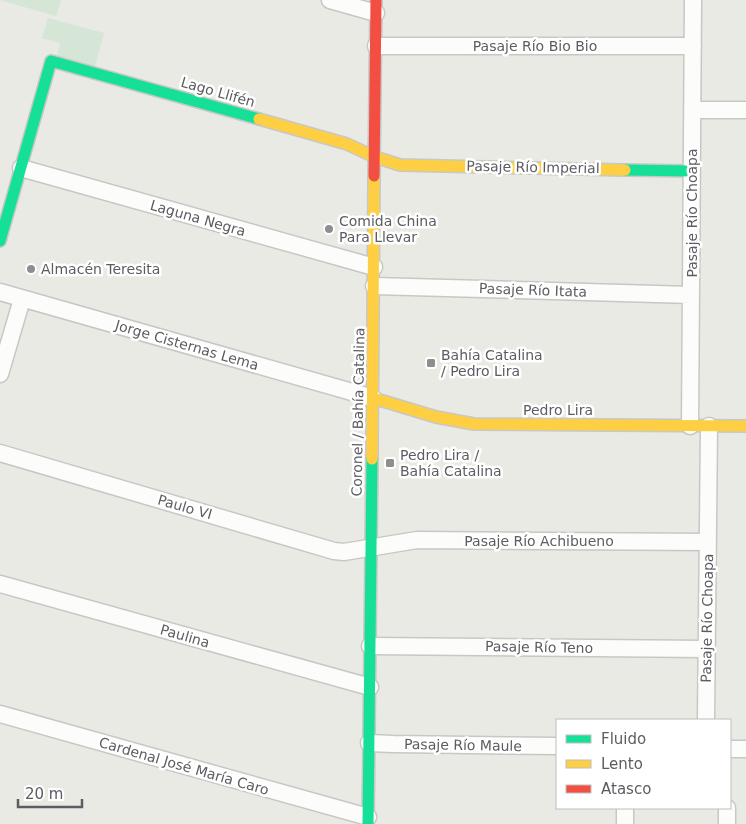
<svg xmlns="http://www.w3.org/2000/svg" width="746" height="824" font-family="'DejaVu Sans',sans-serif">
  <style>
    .green { fill: #d5e5d6 }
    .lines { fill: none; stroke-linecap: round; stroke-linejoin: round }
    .street-casing { stroke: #c7c7c5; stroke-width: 19 }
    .fast-casing { stroke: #c7c8c7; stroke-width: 14 }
    .slow-casing { stroke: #c7c8c7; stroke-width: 14 }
    .jam-casing { stroke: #c7c8c7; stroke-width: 14 }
    .street { stroke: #fcfcfb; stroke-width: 16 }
    .fast { stroke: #16e098; stroke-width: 11 }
    .slow { stroke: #ffcf43; stroke-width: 11 }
    .jam { stroke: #f24e42; stroke-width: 11 }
    .poi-dot { fill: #8e8e90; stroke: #fff; stroke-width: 2 }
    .labels { text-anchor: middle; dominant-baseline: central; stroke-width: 5; stroke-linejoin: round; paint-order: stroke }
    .street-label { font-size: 14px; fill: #5c5d62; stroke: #fff }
    .poi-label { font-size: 14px; fill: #5c5d62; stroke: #fff; text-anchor: start }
  </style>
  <rect width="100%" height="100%" fill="#eaeae5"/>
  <path class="green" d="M 0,0 L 61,0 L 56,16 Z
    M 48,18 L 104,33 L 95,67 L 57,56 L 60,43 L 42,38 Z"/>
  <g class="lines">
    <defs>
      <path id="street" d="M 330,0 L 376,13
        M 376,46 L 693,46
        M 692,110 L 746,110
        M 21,168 L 374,267
        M 374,286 L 691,295
        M 0,292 L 373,398
        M 0,374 L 22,299
        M 690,426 L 693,0
        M 0,453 L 334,551 L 344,552 L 417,540 L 708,542
        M 0,584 L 370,687
        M 370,646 L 707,649
        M 0,714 L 368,817
        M 706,720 L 709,426
        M 369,743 L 393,744 L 557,746
        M 730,749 L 746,749
        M 625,824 L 625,808
        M 727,824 L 727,808"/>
      <path id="fast" d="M 625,170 L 692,171
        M 0,241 L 51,61 L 259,119
        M 368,824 L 372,459"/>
      <path id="slow" d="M 259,119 L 347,144 L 375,157 L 400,165 L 625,170
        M 373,398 L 436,417 L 474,424 L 746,426
        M 372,459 L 374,176"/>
      <path id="jam" d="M 374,176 L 376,0"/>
    </defs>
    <use href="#street" class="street-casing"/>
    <use href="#fast" class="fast-casing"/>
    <use href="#slow" class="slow-casing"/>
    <use href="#jam" class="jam-casing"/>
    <use href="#street" class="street"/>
    <use href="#fast" class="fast"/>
    <use href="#slow" class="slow"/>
    <use href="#jam" class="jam"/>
  </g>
  <g class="poi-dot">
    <circle cx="329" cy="229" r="5"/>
    <circle cx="31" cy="269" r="5"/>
    <rect x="426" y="358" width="10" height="10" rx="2.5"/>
    <rect x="385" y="458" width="10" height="10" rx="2.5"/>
  </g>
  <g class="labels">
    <g class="street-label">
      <text x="535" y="46">Pasaje Río Bio Bio</text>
      <text transform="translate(218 92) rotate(16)">Lago Llifén</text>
      <text transform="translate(533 167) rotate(1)">Pasaje Río Imperial</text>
      <text transform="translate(692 213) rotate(-90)">Pasaje Río Choapa</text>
      <text transform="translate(198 218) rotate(16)">Laguna Negra</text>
      <text transform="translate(533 290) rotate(2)">Pasaje Río Itata</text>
      <text transform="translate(187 345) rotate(16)">Jorge Cisternas Lema</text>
      <text x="558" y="410">Pedro Lira</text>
      <text transform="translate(358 412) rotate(-89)">Coronel / Bahía Catalina</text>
      <text transform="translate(185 507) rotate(16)">Paulo VI</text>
      <text x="539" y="541">Pasaje Río Achibueno</text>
      <text transform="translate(707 618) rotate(-89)">Pasaje Río Choapa</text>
      <text transform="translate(185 636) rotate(16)">Paulina</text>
      <text transform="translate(539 647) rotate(1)">Pasaje Río Teno</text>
      <text transform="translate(463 745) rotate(1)">Pasaje Río Maule</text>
      <text transform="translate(184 766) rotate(16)">Cardenal José María Caro</text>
    </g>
    <g class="poi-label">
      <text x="339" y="221">Comida China<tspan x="339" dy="16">Para Llevar</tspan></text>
      <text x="41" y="269">Almacén Teresita</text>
      <text x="441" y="355">Bahía Catalina<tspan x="441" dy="16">/ Pedro Lira</tspan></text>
      <text x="400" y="455">Pedro Lira /<tspan x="400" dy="16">Bahía Catalina</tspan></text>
    </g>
  </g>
  <rect x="556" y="719" width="175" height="90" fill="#ffffff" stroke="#bebec0"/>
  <rect x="566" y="735" width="25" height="8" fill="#16e098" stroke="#bebec0"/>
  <text x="601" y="744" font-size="15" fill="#5c5d62">Fluido</text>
  <rect x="566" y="760" width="25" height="8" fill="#ffcf43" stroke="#bebec0"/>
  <text x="601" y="769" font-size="15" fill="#5c5d62">Lento</text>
  <rect x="566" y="785" width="25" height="8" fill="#f24e42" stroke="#bebec0"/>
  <text x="601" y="794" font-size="15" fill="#5c5d62">Atasco</text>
  <path d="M18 799v8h64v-8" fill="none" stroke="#5c5d62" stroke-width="2.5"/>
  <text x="25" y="799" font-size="15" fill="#5c5d62" stroke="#ffffff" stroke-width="4" paint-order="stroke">20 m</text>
</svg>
